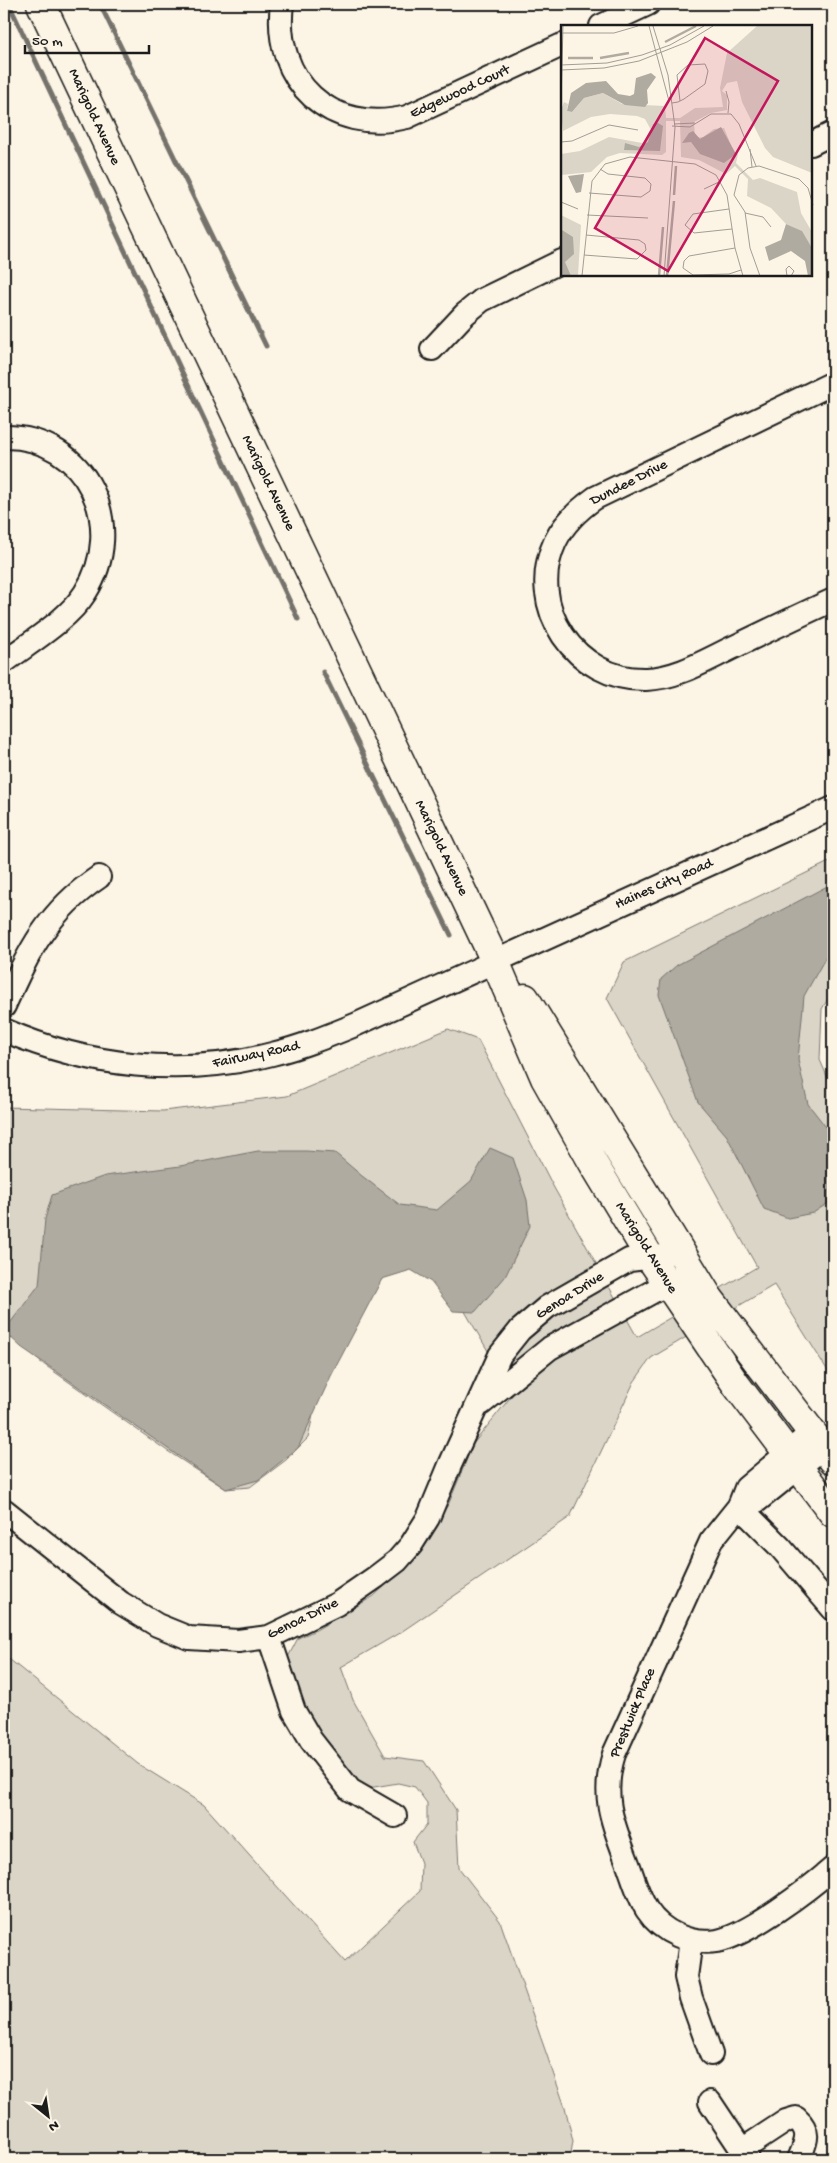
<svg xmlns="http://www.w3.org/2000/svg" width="837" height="2163" font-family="'Gochi Hand',sans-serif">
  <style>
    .green { fill: #dbd5c8; stroke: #7c7872 }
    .water { fill: #b0aba1; stroke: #75726c }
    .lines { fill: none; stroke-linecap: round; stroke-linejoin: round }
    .stream { stroke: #75726c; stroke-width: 5 }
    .minor-casing { stroke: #1c1c1c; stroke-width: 26 }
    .major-casing { stroke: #1c1c1c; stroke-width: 31 }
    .minor { stroke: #fcf5e5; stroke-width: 22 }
    .major { stroke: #fcf5e5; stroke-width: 28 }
    .labels { text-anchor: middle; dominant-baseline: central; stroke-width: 4; stroke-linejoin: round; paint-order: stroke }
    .street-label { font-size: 15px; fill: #1c1c1c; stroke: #fcf5e5 }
    .inset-river { fill: none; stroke: #b0aba1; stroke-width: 2.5 }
    .inset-road { fill: none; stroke: #a29e95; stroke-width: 1 }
    .view { fill: #c2185b; fill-opacity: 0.15; stroke: #c2185b; stroke-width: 2.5 }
    .inset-edge { fill: none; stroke: #1c1c1c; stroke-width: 2.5 }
  </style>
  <rect width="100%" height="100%" fill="#fcf5e5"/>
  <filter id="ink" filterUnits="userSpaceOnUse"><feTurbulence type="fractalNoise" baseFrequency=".02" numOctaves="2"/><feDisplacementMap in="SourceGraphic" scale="10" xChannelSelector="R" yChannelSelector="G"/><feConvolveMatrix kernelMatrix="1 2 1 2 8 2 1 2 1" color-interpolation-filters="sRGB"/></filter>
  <g filter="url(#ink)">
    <path class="green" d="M 833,860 L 833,990 L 822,1009 L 820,1060 L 833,1090 L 833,1379 L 774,1285 L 651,1358 L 634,1382 L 570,1517 L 401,1632 L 341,1667 L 353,1700 L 385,1756 L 424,1761 L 456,1810 L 459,1868 L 500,1921 L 565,2107 L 573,2141 L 570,2159 L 4,2159 L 4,1655 L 138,1764 L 204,1805 L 345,1962 L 420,1891 L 421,1863 L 413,1842 L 427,1824 L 427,1803 L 415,1787 L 398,1783 L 368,1788 L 354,1779 L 314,1729 L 287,1659 L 298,1638 L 316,1630 L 374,1596 L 416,1556 L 449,1503 L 473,1444 L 513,1394 L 456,1296 L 425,1263 L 388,1271 L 357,1310 L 320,1383 L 308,1438 L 286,1460 L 250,1487 L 226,1489 L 166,1450 L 39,1361 L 24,1338 L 4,1339 L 4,1107 L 163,1111 L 287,1096 L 448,1029 L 478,1040 L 553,1186 L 637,1337 L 757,1267 L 607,998 L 624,962 Z"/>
    <path class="water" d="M 833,883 L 833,944 L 804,996 L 798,1060 L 808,1104 L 833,1136 L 833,1200 L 813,1213 L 788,1218 L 764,1209 L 727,1136 L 698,1102 L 659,995 L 661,979 L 677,965 Z
      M 490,1148 L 513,1158 L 527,1200 L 530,1226 L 505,1277 L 475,1312 L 453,1311 L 431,1282 L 411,1270 L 382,1279 L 331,1376 L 298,1448 L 258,1480 L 226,1489 L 21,1347 L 4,1331 L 39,1285 L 45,1219 L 52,1195 L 105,1176 L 180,1166 L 258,1151 L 306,1151 L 335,1153 L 362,1176 L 400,1205 L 437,1210 L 471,1181 Z"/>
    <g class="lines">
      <path class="stream" d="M 9,4 L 298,619
        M 100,4 L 266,346
        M 323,672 L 451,935"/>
      <defs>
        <path id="minor" d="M 282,4 C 272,81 331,136 407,117 L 562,45
          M 601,26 L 648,4
          M 811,144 L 833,133
          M 432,349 L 465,314 L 482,300 L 562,261
          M 833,383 L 595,498 C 578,510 564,523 555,542 C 525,607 576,681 646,679 C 678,678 706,660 734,647 C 767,631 800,615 833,600
          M 4,437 C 87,436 128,526 85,593 C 68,620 29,643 4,662
          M 4,1006 C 29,951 47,912 99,877
          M 4,1030 C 88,1067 183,1077 272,1054 C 301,1047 328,1036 355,1025 L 833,808
          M 481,1404 L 550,1348 L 683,1275
          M 811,1433 L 746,1488 L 739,1506 L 711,1541 L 614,1754 C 601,1796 612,1822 627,1861 C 633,1877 638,1896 647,1910 C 662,1933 691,1945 717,1941 C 747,1936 809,1889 833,1868
          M 739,1506 L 780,1547 L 833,1609
          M 739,1506 L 757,1501 L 823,1448
          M 4,1510 L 121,1603 L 157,1625 L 189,1638 L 238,1641 L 269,1637 L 337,1604 L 376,1577 L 397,1561 L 411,1545 L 428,1518 L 450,1465 L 500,1355 L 520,1330 L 547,1307 L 629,1260 L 664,1256
          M 269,1637 L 294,1711 L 311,1740 L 350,1790 L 395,1816
          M 691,1940 L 686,1977 L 691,1998 L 711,2054
          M 710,2102 L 748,2159
          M 742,2150 L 786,2121 L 796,2118 C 812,2132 806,2142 799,2159"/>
        <path id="major" d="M 41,4 L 495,961 L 545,1078 L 593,1163 L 651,1259 L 737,1386 L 833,1513
          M 525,998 L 709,1298 L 833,1460"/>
      </defs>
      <use href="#minor" class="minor-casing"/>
      <use href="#major" class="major-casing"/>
      <use href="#minor" class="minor"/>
      <use href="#major" class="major"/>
    </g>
  </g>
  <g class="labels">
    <g class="street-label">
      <text transform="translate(460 92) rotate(-25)">Edgewood Court</text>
      <text transform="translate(94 117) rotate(65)">Marigold Avenue</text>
      <text transform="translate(268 483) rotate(64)">Marigold Avenue</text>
      <text transform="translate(629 483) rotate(-27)">Dundee Drive</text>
      <text transform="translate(441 848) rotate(64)">Marigold Avenue</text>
      <text transform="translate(664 884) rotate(-24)">Haines City Road</text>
      <text transform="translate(256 1055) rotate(-12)">Fairway Road</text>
      <text transform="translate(646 1248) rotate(58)">Marigold Avenue</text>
      <text transform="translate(570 1296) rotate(-32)">Genoa Drive</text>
      <text transform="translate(303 1619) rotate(-26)">Genoa Drive</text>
      <text transform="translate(633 1713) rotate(-67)">Prestwick Place</text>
    </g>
  </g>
  <g transform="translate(561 25)">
    <rect width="251" height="251" fill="#fcf5e5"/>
    <path d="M 196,1 L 251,1 L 251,148 L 212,132 L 204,123 L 181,77 L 176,56 L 166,58 L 161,66 L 166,70 L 166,85 L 150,88 L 133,97 L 134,113 L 142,112 L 153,104 L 163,103 L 173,127 L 177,129 L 175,138 L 192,155 L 199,153 L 236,167 L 240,188 L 251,207 L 251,223 L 240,206 L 225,199 L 210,183 L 186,171 L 187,154 L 174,141 L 165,149 L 138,135 L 120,132 L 119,96 L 105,96 L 105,127 L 101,130 L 59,128 L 46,132 L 30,147 L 0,150 L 0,129 L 19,126 L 48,112 L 81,118 L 86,115 L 90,105 L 84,94 L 76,91 L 49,89 L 30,92 L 2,106 L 0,85 L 3,77 L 7,79 L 6,86 L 11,87 L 23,73 L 42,68 L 61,79 L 104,81 L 105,93 L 119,93 L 134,83 L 162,82 L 159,63 L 166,28 ZM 0,190 L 20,200 L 17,251 L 0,251 Z" fill="#dbd5c8"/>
    <path d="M 90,48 L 95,52 L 86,65 L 87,78 L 84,82 L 64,80 L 42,68 L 23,73 L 11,87 L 6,86 L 10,68 L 25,58 L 45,56 L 57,69 L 69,71 L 73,69 L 75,53 ZM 97,98 L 102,101 L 99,126 L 63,125 L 64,118 L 78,122 L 87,117 L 92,99 ZM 160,102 L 175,129 L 163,138 L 139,129 L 130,117 L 121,118 L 128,108 L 132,106 L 139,114 ZM 23,149 L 20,167 L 15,168 L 7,151 ZM 225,199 L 241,206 L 251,223 L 251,251 L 247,251 L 244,236 L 230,226 L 208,236 L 204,222 L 220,215 ZM 1,205 L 12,212 L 13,229 L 4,237 L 10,251 L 0,251 Z" fill="#b0aba1"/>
    <path class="inset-river" d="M 104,17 L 135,1M 7,33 L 32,33M 39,33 L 68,28M 113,170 L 115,141M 98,251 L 102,202M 106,251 L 113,176"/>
    <path class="inset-road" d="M 88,1 L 108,76M 92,1 L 107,50 L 114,102 L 103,251M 0,8 L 53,8 L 77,1M 0,40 L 46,38 L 81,30 L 109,20 L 143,1M 0,45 L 43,43 L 78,36 L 126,17 L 152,1M 165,66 L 168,77 L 167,88M 0,78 L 2,1M 111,78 L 117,77 L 123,74 L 144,59 L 147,46 L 144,39 L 127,40 L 116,50 L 119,76M 113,99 L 134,98M 111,101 L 129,102 L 150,89 L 170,89 L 178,99 L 195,141M 0,117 L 11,116 L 48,100 L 77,105M 189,124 L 191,142M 143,164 L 160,156M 28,168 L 80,172 L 89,166 L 90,159 L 84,153 L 47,149 L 39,144M 0,177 L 17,184M 168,184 L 132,189 L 124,200 L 133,208 L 171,204M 184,188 L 202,192 L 210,202M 26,190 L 87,193M 174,223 L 128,231 L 123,236 L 122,243 L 132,250 L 168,249 L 180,245M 23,230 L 76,234 L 85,225 L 84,219 L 78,215 L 25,210M 21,251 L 31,156 L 44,139 L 69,132 L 134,139 L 155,150 L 166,170 L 174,223 L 182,251M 199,251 L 189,223 L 184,187 L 173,170 L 178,150 L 187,143 L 198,141 L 238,154 L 247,163 L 252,180M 226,251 L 225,244 L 228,241 L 233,246 L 230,251"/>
    <path class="view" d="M 144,13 L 217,56 L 107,246 L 34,203 Z"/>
    <rect width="251" height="251" class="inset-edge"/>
  </g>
  <rect width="837" height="2163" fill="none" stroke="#fcf5e5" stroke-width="20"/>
  <rect x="10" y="10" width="817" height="2143" fill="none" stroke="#1c1c1c" stroke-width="2" filter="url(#ink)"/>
  <g transform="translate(48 2116) rotate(150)" stroke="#fcf5e5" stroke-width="4" paint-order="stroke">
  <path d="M0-4L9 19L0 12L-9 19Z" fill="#1c1c1c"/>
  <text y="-8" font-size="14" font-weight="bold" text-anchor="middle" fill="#1c1c1c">N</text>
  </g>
  <path d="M25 45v8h124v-8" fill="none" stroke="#1c1c1c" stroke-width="2.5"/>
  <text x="32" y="45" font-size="15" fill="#1c1c1c" stroke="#fcf5e5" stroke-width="4" paint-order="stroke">50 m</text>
</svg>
